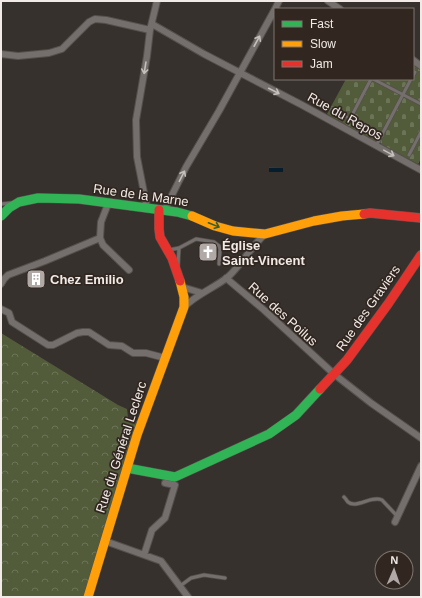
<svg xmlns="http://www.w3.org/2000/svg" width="422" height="598" font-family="Helvetica,sans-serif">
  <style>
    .forest { fill: url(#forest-crowns) }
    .cemetery { fill: url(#cemetery-stones) }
    .water { fill: url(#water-rules) }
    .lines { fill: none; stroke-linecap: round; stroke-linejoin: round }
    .lane-casing { stroke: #55504c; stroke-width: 4.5 }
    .street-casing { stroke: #55504c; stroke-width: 8 }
    .fast-casing { stroke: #55504c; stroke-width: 10 }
    .slow-casing { stroke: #55504c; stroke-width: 10 }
    .jam-casing { stroke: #55504c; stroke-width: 10 }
    .lane { stroke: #746f6c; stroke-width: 3 }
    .street { stroke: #746f6c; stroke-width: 6 }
    .fast { stroke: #30b455; stroke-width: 9 }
    .slow { stroke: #ff9f0a; stroke-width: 9 }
    .jam { stroke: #e5322d; stroke-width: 9 }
    .oneway { stroke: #c5bfbb }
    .oneway2 { stroke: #315f35 }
    .labels { text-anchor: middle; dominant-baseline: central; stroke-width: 3.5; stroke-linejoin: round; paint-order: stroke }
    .street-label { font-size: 13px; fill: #f1eae6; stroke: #312720 }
    .poi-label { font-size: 13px; font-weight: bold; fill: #f1eae6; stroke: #312720; text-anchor: start }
  </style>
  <defs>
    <pattern id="forest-crowns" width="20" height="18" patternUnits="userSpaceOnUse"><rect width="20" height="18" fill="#525c3a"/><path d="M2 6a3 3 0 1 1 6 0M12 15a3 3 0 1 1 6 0" fill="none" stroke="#6b7456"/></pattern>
    <pattern id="cemetery-stones" width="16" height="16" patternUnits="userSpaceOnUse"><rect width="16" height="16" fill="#525c3a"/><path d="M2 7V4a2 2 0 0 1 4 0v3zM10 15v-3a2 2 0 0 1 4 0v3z" fill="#6b7456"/></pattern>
    <pattern id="water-rules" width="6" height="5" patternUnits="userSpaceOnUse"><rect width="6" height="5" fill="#061d2e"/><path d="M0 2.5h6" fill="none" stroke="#2b3e4c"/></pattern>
  </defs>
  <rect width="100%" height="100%" fill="#37312e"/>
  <path class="forest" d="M 1,333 L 118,405 L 127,409 L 128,418 L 137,421 L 84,597 L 1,597 Z"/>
  <path class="cemetery" d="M 413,63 L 421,68 L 421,159 L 418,164 L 381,145 L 381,143 L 377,141 L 375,141 L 327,114 L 346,79 L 413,79 Z"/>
  <path class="water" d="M 269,167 L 283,168 L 283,172 L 269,172 Z"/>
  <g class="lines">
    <defs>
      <path id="lane" d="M 413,76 L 415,72
        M 373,79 L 421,104
        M 332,109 L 382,136
        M 350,119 L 371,79
        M 376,146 L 411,79
        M 409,155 L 421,132
        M 1,204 L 11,203
        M 169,250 L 179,248 L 196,239 L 214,242 L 219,246 L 220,249 L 219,264
        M 178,266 L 179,248
        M 344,497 C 346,499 347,501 348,502 C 356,509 372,495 382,500 L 398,517
        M 180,586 L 191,578 L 204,575 L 225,578"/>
      <path id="street" d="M 328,1 L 340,9
        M 275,9 L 279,1
        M 152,24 L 204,54 L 302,105 L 421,170
        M 1,54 L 18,56 L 49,53 L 62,49 L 89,22 L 95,19 L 106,20 L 150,30
        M 413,60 L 421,66
        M 147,208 L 137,157 L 136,120 L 147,56 L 150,30 L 157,1
        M 164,211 L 186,167 L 219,111 L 275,9
        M 100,238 L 103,245 L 129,270
        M 226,278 L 264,310 L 334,374 L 371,403 L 421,438
        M 1,284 L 4,279 L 8,275 L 45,261 L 100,238 L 101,222 L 108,204
        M 182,287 L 202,293
        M 184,307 C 197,294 214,288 228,277 C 242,264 251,247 265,234
        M 1,309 L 9,313 L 12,322 L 48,345 L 53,345 L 77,333 L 83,332 L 89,332 L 109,345 L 122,346 L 133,353 L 146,353 L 165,358
        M 395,522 L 421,466
        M 105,541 L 161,561 L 188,597
        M 144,555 L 152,530 L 165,518 L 175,485 L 165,483"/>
      <path id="fast" d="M 1,216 L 9,208 L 19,202 L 38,198 L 79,199 L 177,212 L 192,216
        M 127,468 L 175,477 L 269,434 L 296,415 L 320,389"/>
      <path id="slow" d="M 192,216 L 215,226 L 233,231 L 265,234 L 314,221 L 342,216 L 364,214
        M 88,597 L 137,435 L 184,307 L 184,297 L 180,281"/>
      <path id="jam" d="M 159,210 L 159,229 L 160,237 L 172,258 L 180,281
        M 364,214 L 370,213 L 421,218
        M 320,389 L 347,360 L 388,304 L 421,255"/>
    </defs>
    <use href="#lane" class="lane-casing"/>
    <use href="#street" class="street-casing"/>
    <use href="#fast" class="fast-casing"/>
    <use href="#slow" class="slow-casing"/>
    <use href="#jam" class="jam-casing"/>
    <use href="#lane" class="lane"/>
    <use href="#street" class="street"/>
    <use href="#fast" class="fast"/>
    <use href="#slow" class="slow"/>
    <use href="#jam" class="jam"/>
  </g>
  <defs><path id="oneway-shaft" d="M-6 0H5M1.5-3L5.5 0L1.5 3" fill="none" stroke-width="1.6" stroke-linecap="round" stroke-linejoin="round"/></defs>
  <g class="oneway">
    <use href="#oneway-shaft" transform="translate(257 41) rotate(-61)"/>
    <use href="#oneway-shaft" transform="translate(145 68) rotate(99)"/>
    <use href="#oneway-shaft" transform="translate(274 91) rotate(27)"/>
    <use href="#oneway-shaft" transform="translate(389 153) rotate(29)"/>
    <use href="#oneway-shaft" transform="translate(182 176) rotate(-63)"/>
  </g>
  <use class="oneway2" href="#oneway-shaft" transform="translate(214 225) rotate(22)"/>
  <defs>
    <symbol id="church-square" viewBox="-11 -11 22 22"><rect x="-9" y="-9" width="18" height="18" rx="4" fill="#b0a9a6" stroke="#312720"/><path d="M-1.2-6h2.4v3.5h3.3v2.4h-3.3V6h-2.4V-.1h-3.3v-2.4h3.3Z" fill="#fff"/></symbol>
    <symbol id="building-square" viewBox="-11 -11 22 22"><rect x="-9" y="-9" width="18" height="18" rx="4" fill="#b0a9a6" stroke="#312720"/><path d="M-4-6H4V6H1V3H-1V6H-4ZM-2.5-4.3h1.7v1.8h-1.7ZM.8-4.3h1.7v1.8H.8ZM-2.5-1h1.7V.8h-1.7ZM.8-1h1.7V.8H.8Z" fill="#fff"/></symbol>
  </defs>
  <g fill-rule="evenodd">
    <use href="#church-square" x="197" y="241" width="22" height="22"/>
    <use href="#building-square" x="25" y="268" width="22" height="22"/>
  </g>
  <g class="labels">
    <g class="street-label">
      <text transform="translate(345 116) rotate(29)">Rue du Repos</text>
      <text transform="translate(141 195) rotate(8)">Rue de la Marne</text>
      <text transform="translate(368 308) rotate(-55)">Rue des Graviers</text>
      <text transform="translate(283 314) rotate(42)">Rue des Poilus</text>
      <text transform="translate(121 447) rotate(-72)">Rue du Général Leclerc</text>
    </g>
    <g class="poi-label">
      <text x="222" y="245">Église<tspan x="222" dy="15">Saint-Vincent</tspan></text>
      <text x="50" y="279">Chez Emilio</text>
    </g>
  </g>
  <rect width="422" height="598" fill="none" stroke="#f1eae6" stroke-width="4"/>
  <rect x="274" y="8" width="140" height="72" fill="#312720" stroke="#7e756f"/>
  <rect x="282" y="21" width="20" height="6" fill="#30b455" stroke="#7e756f"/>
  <text x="310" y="28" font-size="12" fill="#f1eae6">Fast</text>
  <rect x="282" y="41" width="20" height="6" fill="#ff9f0a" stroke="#7e756f"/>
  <text x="310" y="48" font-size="12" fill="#f1eae6">Slow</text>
  <rect x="282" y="61" width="20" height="6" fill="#e5322d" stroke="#7e756f"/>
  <text x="310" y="68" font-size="12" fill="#f1eae6">Jam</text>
  <g transform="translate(394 570) rotate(2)"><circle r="19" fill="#312720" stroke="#7e756f"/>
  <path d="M0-3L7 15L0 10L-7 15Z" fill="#b0a9a6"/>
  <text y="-6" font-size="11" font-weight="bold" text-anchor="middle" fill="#f1eae6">N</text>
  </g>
</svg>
